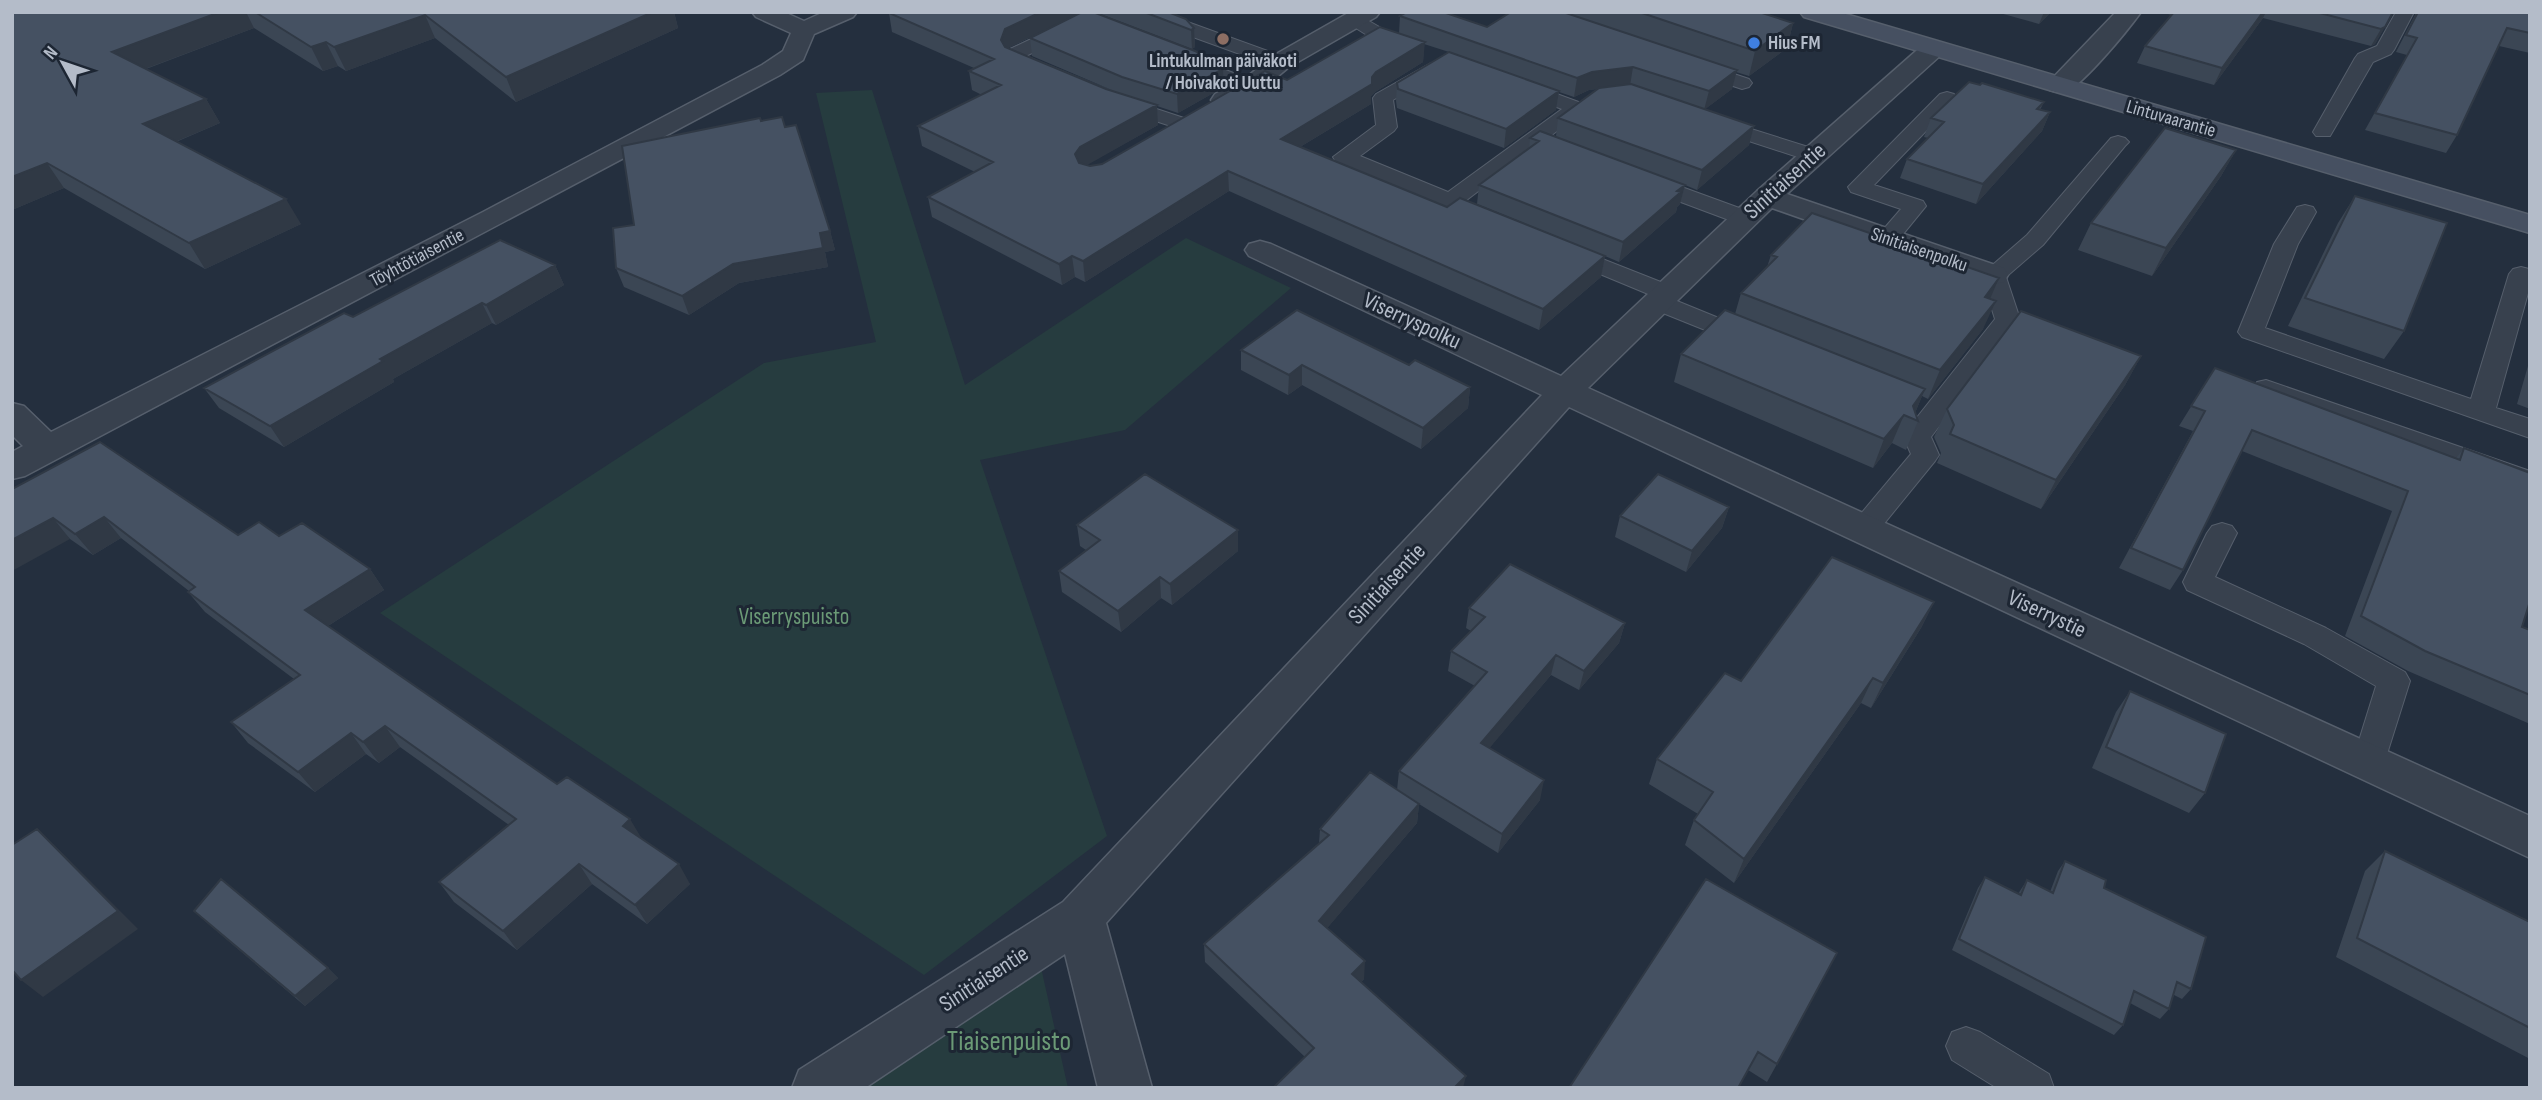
<svg xmlns="http://www.w3.org/2000/svg" width="2542" height="1100" font-family="'Sofia Sans Condensed',sans-serif">
  <style>
    .green { fill: #263c3f }
    .lines { fill: none; stroke-linecap: round; stroke-linejoin: round }
    .lane-casing { stroke: #565f6c; stroke-width: 2 }
    .street-casing { stroke: #565f6c; stroke-width: 3 }
    .secondary-casing { stroke: #565f6c; stroke-width: 3 }
    .lane { fill: #38414e; fill-rule: evenodd }
    .street { fill: #38414e; fill-rule: evenodd }
    .secondary { fill: #465061; fill-rule: evenodd }
    .wall { fill: #3b4654; fill-rule: evenodd }
    .shaded-wall { fill: #303945 }
    .building { fill: #455162; stroke: #303945; stroke-width: 2 }
    .education-dot { fill: #8d6e63; stroke: #1d2633; stroke-width: 2.5 }
    .shop-dot { fill: #3f7fe0; stroke: #1d2633; stroke-width: 2.5 }
    .labels { text-anchor: middle; dominant-baseline: central; stroke-width: 6; stroke-linejoin: round; paint-order: stroke }
    .far-poi-label { font-size: 19px; font-weight: bold; fill: #b4bcc9; stroke: #1d2633; text-anchor: start }
    .far-street-label { font-size: 19px; fill: #b4bcc9; stroke: #1d2633 }
    .street-label { font-size: 23px; fill: #b4bcc9; stroke: #1d2633 }
    .park-label { font-size: 23px; fill: #6b9a76; stroke: #1d2633 }
    .near-park-label { font-size: 28px; fill: #6b9a76; stroke: #1d2633 }
  </style>
  <rect width="100%" height="100%" fill="#242f3e"/>
  <path class="green" d="M 872,90 L 965,385 L 1186,238 L 1291,288 L 1125,430 L 980,460 L 1107,836 L 924,975 L 380,613 L 764,363 L 876,342 L 816,93 Z
    M 1040,963 L 1068,1088 L 855,1088 Z"/>
  <g class="lines">
    <defs>
      <path id="lane" d="M 1133,12 L 1160,12 L 1287,58 L 1290,62 L 1280,68 L 1273,66 L 1135,16 Z
        M 2396,12 L 2414,12 L 2394,50 L 2391,54 L 2373,62 L 2330,136 L 2316,136 L 2313,132 L 2355,58 L 2358,54 L 2377,46 Z
        M 1355,13 L 1395,36 L 1418,44 L 1421,48 L 1411,54 L 1381,44 L 1348,23 L 1346,19 L 1348,15 Z
        M 1067,22 L 1076,28 L 1074,32 L 1026,56 L 1052,68 L 1055,72 L 1052,76 L 1038,76 L 1009,64 L 1006,60 L 1010,49 Z
        M 1188,51 L 1211,59 L 1223,69 L 1257,82 L 1260,86 L 1257,90 C 1237,95 1214,78 1198,68 C 1191,64 1184,64 1178,57 Z
        M 1695,61 L 1749,79 L 1752,83 L 1749,87 L 1742,89 L 1688,71 L 1685,67 L 1688,63 Z
        M 1431,63 L 1441,69 L 1438,73 L 1393,100 L 1397,127 L 1394,131 L 1360,156 L 1448,192 L 1562,109 L 1513,91 L 1510,87 L 1513,83 L 1527,83 L 1584,104 L 1587,108 L 1464,202 L 1496,215 L 1499,220 L 1496,225 L 1480,225 L 1427,199 L 1336,162 L 1333,157 L 1376,125 L 1373,98 L 1376,94 Z
        M 1947,92 L 1954,94 L 1957,98 L 1954,102 L 1874,185 L 1923,201 L 1926,206 L 1895,244 L 1879,244 L 1875,239 L 1901,209 L 1851,192 L 1848,187 L 1940,94 Z
        M 1120,97 L 1190,120 L 1193,124 L 1190,128 L 1183,130 L 1113,107 L 1110,103 L 1113,99 Z
        M 1713,117 L 1821,151 L 1824,156 L 1821,161 L 1813,162 L 1706,127 L 1703,123 L 1706,119 Z
        M 2118,136 L 2125,138 L 2129,142 L 2125,146 L 2043,245 L 2006,277 L 2020,319 L 1931,437 L 1939,455 L 1935,461 L 1874,536 L 1864,539 L 1854,536 L 1849,529 L 1854,522 L 1911,454 L 1903,436 L 1907,430 L 1995,319 L 1981,275 L 2027,235 L 2111,138 Z
        M 1646,174 L 1753,213 L 1756,218 L 1753,223 L 1737,223 L 1638,186 L 1635,181 L 1638,176 Z
        M 2305,205 L 2313,207 L 2316,212 L 2298,244 L 2265,328 L 2471,399 L 2509,274 L 2513,269 L 2521,267 L 2529,269 L 2530,286 L 2496,408 L 2530,419 L 2530,438 L 2242,337 L 2238,332 L 2274,244 L 2297,207 Z
        M 1567,245 L 1676,288 L 1679,293 L 1672,299 L 1758,334 L 1762,339 L 1758,344 L 1749,347 L 1740,344 L 1648,307 L 1645,302 L 1653,296 L 1559,257 L 1555,252 L 1559,247 Z
        M 2266,380 L 2530,471 L 2530,490 L 2257,394 L 2253,388 L 2257,382 Z
        M 2222,523 L 2232,526 L 2237,533 L 2215,577 L 2326,628 L 2405,672 L 2410,681 L 2381,773 L 2369,777 L 2357,773 L 2352,763 L 2376,686 L 2304,644 L 2187,590 L 2183,582 L 2207,533 L 2212,526 Z
        M 1966,1027 L 1980,1032 L 2049,1074 L 2054,1088 L 1997,1088 L 1952,1060 L 1946,1046 L 1952,1032 Z"/>
      <path id="street" d="M 752,12 L 784,12 L 804,21 L 824,12 L 857,12 L 853,17 L 814,34 L 803,60 L 780,75 L 25,476 L 12,479 L 12,452 L 23,446 L 12,435 L 12,403 L 24,406 L 51,432 L 483,212 L 762,65 L 783,51 L 791,33 L 756,17 Z
        M 1350,12 L 1380,12 L 1376,17 L 1289,67 L 1265,87 L 1233,106 L 1224,108 L 1215,106 L 1211,100 L 1215,94 L 1247,77 L 1271,57 Z
        M 2116,12 L 2141,12 C 2128,30 2085,83 2067,91 C 2061,93 2056,92 2050,90 L 2046,85 Z
        M 1933,42 L 1942,44 L 1945,49 L 1942,54 L 1787,194 L 2004,268 L 2008,275 L 2004,282 L 1993,284 L 1982,282 L 1772,208 L 1588,388 L 2530,816 L 2530,858 L 1569,407 L 1106,923 L 1152,1088 L 1098,1088 L 1065,954 L 865,1088 L 792,1088 L 799,1070 L 1063,902 L 1542,395 L 1249,256 L 1245,250 L 1249,244 L 1260,241 L 1271,244 L 1561,376 L 1757,191 L 1924,44 Z"/>
      <path id="secondary" d="M 1800,12 L 1839,12 L 2530,215 L 2530,233 L 1804,17 Z"/>
    </defs>
    <use href="#lane" class="lane-casing"/>
    <use href="#street" class="street-casing"/>
    <use href="#secondary" class="secondary-casing"/>
    <use href="#lane" class="lane"/>
    <use href="#street" class="street"/>
    <use href="#secondary" class="secondary"/>
  </g>
  <path class="wall" d="M 12,12 L 674,12 L 678,28 L 516,102 L 435,38 L 346,71 L 338,66 L 323,71 L 254,28 L 146,69 L 206,99 L 220,123 L 176,142 L 301,224 L 205,269 L 64,188 L 12,210 Z
    M 890,12 L 1093,12 L 1195,51 L 1223,69 L 1224,87 L 1178,113 L 1157,106 L 1158,125 L 1086,165 L 1090,166 L 1102,164 L 1265,71 L 1287,80 L 1380,27 L 1399,33 L 1400,16 L 1407,12 L 1443,12 L 1487,27 L 1511,12 L 1759,12 L 1793,23 L 1787,48 L 1749,76 L 1736,72 L 1732,89 L 1705,109 L 1754,126 L 1749,145 L 1697,190 L 1685,185 L 1680,204 L 1677,207 L 1676,212 L 1619,262 L 1605,256 L 1601,277 L 1539,330 L 1229,191 L 1085,282 L 1075,277 L 1062,285 L 932,217 L 928,197 L 975,172 L 922,146 L 918,126 L 982,95 L 972,90 L 969,71 L 974,68 L 892,32 L 889,13 ZM 1048,29 L 1030,38 L 1032,56 L 1114,91 L 1008,48 ZM 1424,44 L 1449,52 L 1397,83 L 1396,101 L 1397,108 L 1504,148 L 1556,110 L 1559,92 L 1574,97 L 1589,90 L 1597,89 L 1558,118 L 1556,136 L 1540,131 L 1530,138 L 1529,149 L 1479,185 L 1477,204 L 1571,242 L 1460,198 L 1447,207 L 1300,147 L 1371,104 L 1371,96 L 1375,92 L 1423,62 Z
    M 1095,12 L 1168,12 L 1194,28 L 1195,47 L 1192,49 Z
    M 1996,12 L 2051,12 L 2039,24 Z
    M 2169,12 L 2393,12 L 2375,44 L 2371,46 L 2263,18 L 2214,85 L 2137,63 L 2145,46 L 2172,15 L 2168,14 Z
    M 2416,12 L 2530,12 L 2530,53 L 2499,46 L 2457,135 L 2446,153 L 2365,130 L 2407,55 L 2396,52 L 2416,13 Z
    M 2044,102 L 2040,110 L 2050,112 L 2042,131 L 1976,204 L 1900,178 L 1907,159 L 1928,138 L 1924,137 L 1931,118 Z
    M 761,121 L 785,127 L 830,231 L 835,250 L 825,252 L 828,267 L 739,283 L 689,315 L 624,287 L 616,268 Z
    M 2236,150 L 2221,176 L 2152,276 L 2078,250 L 2091,223 Z
    M 2355,196 L 2404,331 L 2384,359 L 2288,326 L 2338,223 Z
    M 1771,255 L 1990,299 L 1983,329 L 1928,399 L 1922,396 L 1915,413 L 1918,421 L 1906,450 L 1892,443 L 1873,468 L 1674,382 L 1681,354 L 1735,314 L 1741,293 L 1767,267 Z
    M 555,265 L 564,285 L 496,325 L 492,323 L 393,379 L 394,382 L 284,447 L 219,408 L 204,388 L 353,317 Z
    M 1241,350 L 1409,365 L 1470,387 L 1468,408 L 1421,449 L 1302,385 L 1288,395 L 1241,370 Z
    M 2141,356 L 2125,385 L 2041,509 L 1937,463 L 1941,453 L 1934,437 L 1947,409 Z
    M 2530,359 L 2530,409 L 2517,404 Z
    M 2215,368 L 2456,458 L 2464,448 L 2522,627 L 2530,630 L 2530,724 L 2408,671 L 2345,636 L 2392,511 L 2242,451 L 2183,570 L 2170,590 L 2119,568 L 2193,431 L 2179,426 Z
    M 12,489 L 238,535 L 279,536 L 370,569 L 384,590 L 328,626 L 557,784 L 641,838 L 690,884 L 647,924 L 592,884 L 517,950 L 454,902 L 439,882 L 509,825 L 400,747 L 379,763 L 366,754 L 315,792 L 248,743 L 231,722 L 294,679 L 205,612 L 188,592 L 189,591 L 121,538 L 93,555 L 70,539 Z
    M 1729,507 L 1722,528 L 1686,572 L 1615,537 L 1620,516 Z
    M 1077,525 L 1238,551 L 1172,605 L 1161,598 L 1121,632 L 1062,592 L 1059,571 L 1086,550 L 1080,546 Z
    M 1934,602 L 1921,628 L 1871,708 L 1861,703 L 1734,883 L 1685,845 L 1694,820 L 1698,814 L 1649,784 L 1657,759 L 1741,681 Z
    M 1469,608 L 1625,623 L 1619,643 L 1579,690 L 1551,675 L 1489,748 L 1540,800 L 1498,853 L 1419,804 L 1417,823 L 1327,928 L 1364,979 L 1361,982 L 1466,1076 L 1305,1057 L 1205,962 L 1204,944 L 1319,843 L 1320,829 L 1397,790 L 1399,771 L 1475,686 L 1448,671 L 1451,651 L 1471,631 L 1466,628 Z
    M 2130,691 L 2205,793 L 2189,813 L 2092,768 L 2116,712 Z
    M 2385,851 L 2530,922 L 2530,1059 L 2336,957 L 2365,871 Z
    M 2065,861 L 2104,888 L 2191,989 L 2182,999 L 2174,995 L 2169,1009 L 2160,1019 L 2130,1003 L 2123,1025 L 2114,1035 L 1952,950 L 1978,888 L 1985,877 L 2018,894 L 2027,880 L 2050,892 L 2058,871 Z
    M 1706,879 L 1777,1064 L 1767,1082 L 1748,1070 L 1738,1088 L 1569,1088 Z
    M 194,911 L 328,968 L 338,978 L 305,1006 L 205,921 Z"/>
  <path class="shaded-wall" d="M 220,12 L 246,12 L 254,28 L 126,76 L 112,52 Z
    M 653,12 L 674,12 L 678,28 L 516,102 L 506,77 Z
    M 1041,12 L 1082,12 L 1008,48 L 1004,59 L 1001,40 L 1005,29 Z
    M 2044,12 L 2051,12 L 2039,24 Z
    M 2263,12 L 2266,12 L 2263,18 L 2214,85 L 2222,68 Z
    M 425,15 L 435,38 L 346,71 L 334,47 Z
    M 1793,23 L 1787,48 L 1749,76 L 1755,51 Z
    M 2385,27 L 2375,44 L 2371,46 L 2381,29 Z
    M 1194,28 L 1195,47 L 1192,49 L 1191,30 Z
    M 326,42 L 338,66 L 323,71 L 311,47 Z
    M 1425,42 L 1423,62 L 1375,92 L 1371,96 L 1371,104 L 1280,159 L 1281,139 L 1372,77 L 1376,72 Z
    M 1633,67 L 1630,86 L 1589,90 L 1574,97 L 1577,78 L 1592,72 Z
    M 1223,69 L 1224,87 L 1178,113 L 1177,94 Z
    M 1737,70 L 1732,89 L 1704,110 L 1709,91 Z
    M 1559,91 L 1556,110 L 1504,148 L 1506,129 Z
    M 206,99 L 220,123 L 158,149 L 143,124 Z
    M 1157,105 L 1158,125 L 1082,168 L 1077,175 L 1075,154 L 1080,147 Z
    M 2050,112 L 2042,131 L 1976,204 L 1983,184 Z
    M 1754,126 L 1749,145 L 1697,190 L 1702,170 Z
    M 2236,150 L 2221,176 L 2152,276 L 2166,248 Z
    M 47,163 L 64,188 L 12,210 L 12,177 Z
    M 1228,171 L 1229,191 L 1085,282 L 1083,261 Z
    M 1685,185 L 1680,204 L 1677,207 L 1676,212 L 1619,262 L 1623,242 Z
    M 286,199 L 301,224 L 205,269 L 189,243 Z
    M 830,231 L 835,250 L 825,252 L 828,267 L 739,283 L 689,315 L 682,296 L 733,264 L 820,233 Z
    M 1072,256 L 1075,277 L 1062,285 L 1059,264 Z
    M 1605,256 L 1601,277 L 1539,330 L 1543,309 Z
    M 555,265 L 564,285 L 496,325 L 486,305 Z
    M 1999,278 L 1987,306 L 1985,297 Z
    M 1996,301 L 1983,329 L 1928,399 L 1940,370 Z
    M 482,303 L 492,323 L 393,379 L 394,382 L 284,447 L 270,426 L 380,359 Z
    M 2141,356 L 2125,385 L 2041,509 L 2056,480 Z
    M 1302,365 L 1302,385 L 1288,395 L 1289,375 Z
    M 1470,387 L 1468,408 L 1421,449 L 1423,428 Z
    M 1925,389 L 1913,418 L 1913,406 Z
    M 1904,415 L 1892,443 L 1873,468 L 1884,439 Z
    M 1729,507 L 1722,528 L 1686,572 L 1692,551 Z
    M 104,517 L 121,538 L 93,555 L 75,534 Z
    M 53,518 L 70,539 L 12,571 L 12,540 Z
    M 1238,530 L 1238,551 L 1172,605 L 1170,584 Z
    M 370,569 L 384,590 L 320,631 L 305,610 Z
    M 1160,577 L 1161,598 L 1121,632 L 1118,611 Z
    M 1934,602 L 1921,628 L 1871,708 L 1883,683 Z
    M 1625,623 L 1619,643 L 1579,690 L 1584,671 Z
    M 1556,655 L 1551,675 L 1477,763 L 1481,743 Z
    M 1873,678 L 1861,703 L 1734,883 L 1744,859 Z
    M 385,726 L 400,747 L 379,763 L 363,742 Z
    M 351,733 L 366,754 L 315,792 L 298,772 Z
    M 1544,780 L 1540,800 L 1498,853 L 1502,834 Z
    M 1419,804 L 1417,823 L 1318,939 L 1319,921 Z
    M 630,819 L 642,839 L 623,826 Z
    M 37,829 L 57,848 L 138,929 L 43,997 L 21,980 Z
    M 579,864 L 592,884 L 517,950 L 503,931 Z
    M 679,864 L 690,884 L 647,924 L 635,905 Z
    M 1365,961 L 1364,979 L 1350,992 L 1352,974 Z
    M 328,968 L 338,978 L 305,1006 L 295,996 Z
    M 1466,1076 L 1463,1088 L 1454,1088 Z"/>
  <path class="building" d="M 12,12 L 220,12 L 112,52 L 206,99 L 143,124 L 286,199 L 189,243 L 47,163 L 12,177 Z
    M 255,12 L 653,12 L 506,77 L 425,15 L 334,47 L 326,42 L 311,47 Z
    M 890,12 L 1041,12 L 1005,29 L 1001,40 L 1005,47 L 1106,89 L 1157,105 L 1080,147 L 1075,154 L 1079,163 L 1090,166 L 1102,164 L 1265,71 L 1287,80 L 1380,27 L 1425,42 L 1376,72 L 1372,77 L 1372,84 L 1281,139 L 1447,207 L 1460,198 L 1605,256 L 1543,309 L 1228,171 L 1083,261 L 1072,256 L 1059,264 L 928,197 L 993,162 L 918,126 L 1001,85 L 969,71 L 994,59 L 889,13 Z
    M 1082,12 L 1093,12 L 1195,51 L 1223,69 L 1177,94 L 1122,77 L 1030,38 Z
    M 1144,12 L 1168,12 L 1186,19 L 1194,28 L 1191,30 Z
    M 1407,12 L 1443,12 L 1487,27 L 1511,12 L 1563,12 L 1737,70 L 1709,91 L 1633,67 L 1592,72 L 1577,78 L 1400,16 Z
    M 1639,12 L 1759,12 L 1793,23 L 1755,51 Z
    M 2174,12 L 2263,12 L 2222,68 L 2145,46 Z
    M 2316,12 L 2393,12 L 2385,27 L 2381,29 Z
    M 2418,12 L 2530,12 L 2530,33 L 2507,28 L 2457,135 L 2375,113 L 2417,38 L 2406,35 Z
    M 1449,52 L 1559,91 L 1506,129 L 1398,89 L 1397,83 Z
    M 1969,82 L 1980,85 L 1982,83 L 2044,102 L 2037,109 L 2050,112 L 1983,184 L 1907,159 L 1944,122 L 1931,118 Z
    M 1631,84 L 1754,126 L 1702,170 L 1558,118 L 1599,88 Z
    M 782,117 L 785,127 L 796,125 L 830,231 L 820,233 L 823,248 L 733,264 L 682,296 L 616,268 L 613,228 L 634,225 L 622,146 L 760,118 L 761,121 Z
    M 2165,128 L 2236,150 L 2166,248 L 2091,223 Z
    M 1540,131 L 1685,185 L 1677,191 L 1681,192 L 1623,242 L 1479,185 L 1539,141 L 1530,138 Z
    M 2355,196 L 2447,223 L 2404,331 L 2305,298 Z
    M 1812,213 L 1999,278 L 1985,297 L 1996,301 L 1940,370 L 1741,293 L 1777,257 L 1771,255 Z
    M 500,240 L 555,265 L 486,305 L 482,303 L 380,359 L 383,361 L 270,426 L 204,388 L 344,313 L 353,317 Z
    M 1297,310 L 1409,365 L 1415,360 L 1470,387 L 1423,428 L 1302,365 L 1289,375 L 1241,350 Z
    M 1725,310 L 1925,389 L 1913,406 L 1918,421 L 1904,415 L 1884,439 L 1681,354 Z
    M 2021,311 L 2141,356 L 2056,480 L 1950,434 L 1954,425 L 1947,409 Z
    M 2215,368 L 2460,460 L 2464,448 L 2530,473 L 2530,601 L 2522,627 L 2530,630 L 2530,695 L 2425,651 L 2361,616 L 2408,491 L 2252,430 L 2183,570 L 2131,548 L 2205,411 L 2191,406 Z
    M 100,442 L 238,535 L 259,522 L 279,536 L 302,523 L 370,569 L 305,610 L 557,784 L 567,777 L 630,819 L 623,826 L 679,864 L 635,905 L 579,864 L 503,931 L 439,882 L 516,819 L 385,726 L 363,742 L 351,733 L 298,772 L 231,722 L 300,675 L 188,592 L 195,587 L 104,517 L 75,534 L 53,518 L 12,540 L 12,489 Z
    M 1145,474 L 1238,530 L 1170,584 L 1160,577 L 1118,611 L 1059,571 L 1100,540 L 1077,525 Z
    M 1658,474 L 1729,507 L 1692,551 L 1620,516 Z
    M 1832,557 L 1934,602 L 1883,683 L 1873,678 L 1744,859 L 1694,820 L 1713,792 L 1657,759 L 1725,673 L 1741,681 Z
    M 1510,564 L 1625,623 L 1584,671 L 1556,655 L 1481,743 L 1544,780 L 1502,834 L 1399,771 L 1487,672 L 1451,651 L 1485,617 L 1469,608 Z
    M 2130,691 L 2226,734 L 2205,793 L 2106,747 Z
    M 1370,772 L 1419,804 L 1319,921 L 1365,961 L 1352,974 L 1466,1076 L 1454,1088 L 1273,1088 L 1314,1048 L 1204,944 L 1329,835 L 1320,829 Z
    M 37,829 L 118,911 L 21,980 L 12,970 L 12,845 Z
    M 2385,851 L 2530,922 L 2530,1028 L 2357,938 Z
    M 2065,861 L 2106,880 L 2104,888 L 2206,937 L 2191,989 L 2177,982 L 2169,1009 L 2134,991 L 2123,1025 L 1959,939 L 1985,877 L 2021,895 L 2027,880 L 2053,893 Z
    M 221,879 L 328,968 L 295,996 L 194,911 Z
    M 1706,879 L 1837,953 L 1777,1064 L 1758,1052 L 1738,1088 L 1569,1088 Z"/>
  <circle class="education-dot" cx="1223" cy="39" r="7"/>
  <circle class="shop-dot" cx="1754" cy="43" r="7"/>
  <g class="labels">
    <g class="far-poi-label">
      <text x="1768" y="43">Hius FM</text>
      <text x="1223" y="61" text-anchor="middle">Lintukulman päiväkoti<tspan x="1223" dy="22">/ Hoivakoti Uuttu</tspan></text>
    </g>
    <g class="far-street-label">
      <text transform="translate(2171 119) rotate(16)">Lintuvaarantie</text>
      <text transform="translate(1919 250) rotate(19)">Sinitiaisenpolku</text>
      <text transform="translate(417 258) rotate(-28)">Töyhtötiaisentie</text>
    </g>
    <g class="street-label">
      <text transform="translate(1785 181) rotate(-42)">Sinitiaisentie</text>
      <text transform="translate(1412 321) rotate(25)">Viserryspolku</text>
      <text transform="translate(1387 584) rotate(-47)">Sinitiaisentie</text>
      <text transform="translate(2047 614) rotate(25)">Viserrystie</text>
      <text transform="translate(984 979) rotate(-33)">Sinitiaisentie</text>
    </g>
    <g class="park-label">
      <text x="794" y="617">Viserryspuisto</text>
    </g>
    <g class="near-park-label">
      <text x="1009" y="1041">Tiaisenpuisto</text>
    </g>
  </g>
  <rect width="2542" height="1100" fill="none" stroke="#b4bcc9" stroke-width="28"/>
  <g transform="translate(63 63) rotate(310)" stroke="#1d2633" stroke-width="5" paint-order="stroke">
  <path d="M0-5L12 26L0 18L-12 26Z" fill="#b4bcc9"/>
  <text y="-10" font-size="19" font-weight="bold" text-anchor="middle" fill="#b4bcc9">N</text>
  </g>
</svg>
